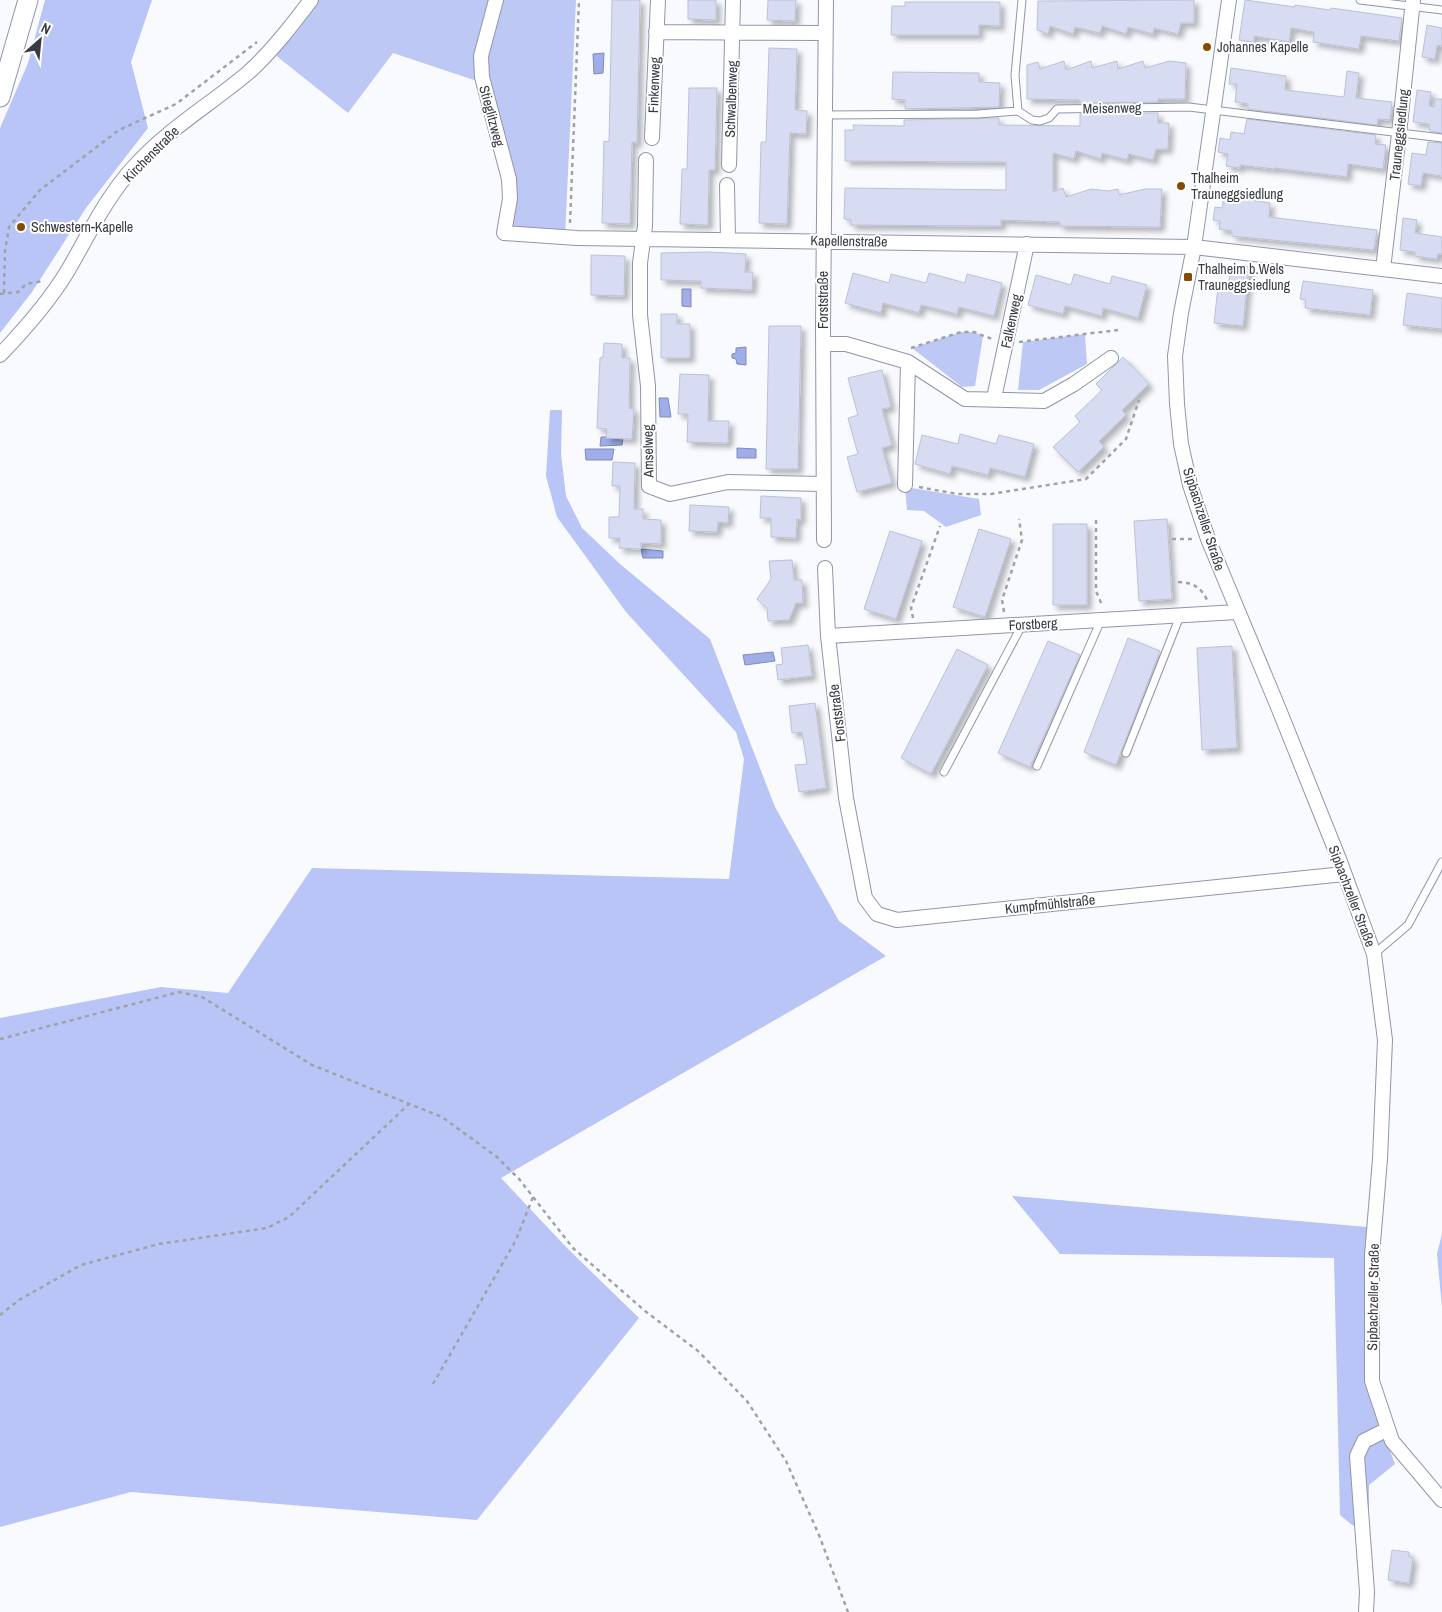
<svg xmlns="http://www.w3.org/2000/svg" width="1442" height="1612" font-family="'Archivo Narrow',sans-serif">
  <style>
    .green { fill: #bdc8f5 }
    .forest { fill: #b8c5f6 }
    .water { fill: #9fade9; stroke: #808bb7 }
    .building { fill: #d7dcf2; stroke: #bcc1d7; filter: url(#shadow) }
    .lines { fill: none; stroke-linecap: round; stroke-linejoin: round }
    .lane-casing { stroke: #9096aa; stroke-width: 9 }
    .street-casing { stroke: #9096aa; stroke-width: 16 }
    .secondary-casing { stroke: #9096aa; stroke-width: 21 }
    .path { stroke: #a0a2a8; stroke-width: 2.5; stroke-dasharray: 4 4; stroke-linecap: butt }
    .lane { stroke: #fff; stroke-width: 7 }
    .street { stroke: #fff; stroke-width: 14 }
    .secondary { stroke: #fff; stroke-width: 19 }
    .poi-dot { fill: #844c00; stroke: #fff; stroke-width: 2 }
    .labels { text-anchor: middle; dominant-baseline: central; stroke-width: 4; stroke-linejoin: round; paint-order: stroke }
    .poi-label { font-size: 14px; fill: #393b43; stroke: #fff; text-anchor: start }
    .street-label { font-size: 14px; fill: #393b43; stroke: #fff }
  </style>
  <defs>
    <filter id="shadow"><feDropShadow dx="4.5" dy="4.5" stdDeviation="2.5" flood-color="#0004"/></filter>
  </defs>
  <rect width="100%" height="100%" fill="#f8fafe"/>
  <path class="green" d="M 317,0 L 576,0 L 565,237 L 504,233 L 510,199 L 483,83 L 393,53 L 348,113 L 274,54 Z
    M 961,332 L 974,332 L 983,336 L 975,386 L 962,387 L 912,348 Z
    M 1085,334 L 1087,364 L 1039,390 L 1018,390 L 1023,342 Z
    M 905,487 L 979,499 L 981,515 L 946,527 L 924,511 L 907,510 Z"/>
  <path class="forest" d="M 45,0 L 152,0 L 131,62 L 148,128 L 86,208 L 32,292 L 0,333 L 0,128 L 28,63 Z
    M 550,410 L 562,410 L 561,454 L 566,496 L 582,528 L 620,564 L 710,639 L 775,807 L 839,921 L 886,956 L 501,1178 L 568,1249 L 639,1318 L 477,1520 L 131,1492 L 0,1527 L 0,1018 L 161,987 L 228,993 L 312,868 L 729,879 L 744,759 L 736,732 L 626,612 L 557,517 L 546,476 Z
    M 1012,1196 L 1367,1227 L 1365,1384 L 1395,1464 L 1369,1485 L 1369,1525 L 1362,1528 L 1352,1525 L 1340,1515 L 1334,1258 L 1060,1254 Z
    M 1442,1234 L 1442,1307 L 1437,1254 Z"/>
  <path class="water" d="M 604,53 L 603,73 L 594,74 L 593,54 Z
    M 682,289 L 691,289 L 691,307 L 682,306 Z
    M 746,347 L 746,365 L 737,364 L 736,359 L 732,358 L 732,354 L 736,353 L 736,348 Z
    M 659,398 L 668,398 L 671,417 L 660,417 Z
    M 601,437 L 623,437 L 622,445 L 600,446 Z
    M 737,448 L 756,449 L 756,458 L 737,458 Z
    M 585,449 L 614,449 L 612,460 L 586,460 Z
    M 641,549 L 663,551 L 663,558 L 643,558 Z
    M 773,652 L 775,661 L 745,665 L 743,655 Z"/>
  <path class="building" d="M 612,0 L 640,0 L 637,143 L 632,142 L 630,224 L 602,223 L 604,141 L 609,142 Z
    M 688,0 L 716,0 L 716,20 L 688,19 Z
    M 768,0 L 796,0 L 795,21 L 767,20 Z
    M 1194,0 L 1194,23 L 1181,23 L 1178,34 L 1154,28 L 1153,34 L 1128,27 L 1126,34 L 1102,26 L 1100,33 L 1075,27 L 1073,34 L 1050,26 L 1048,34 L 1037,30 L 1038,1 Z
    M 1245,0 L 1295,7 L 1295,5 L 1330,10 L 1331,8 L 1402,18 L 1399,41 L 1361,36 L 1359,49 L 1313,42 L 1314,32 L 1291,28 L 1289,42 L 1254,36 L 1254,42 L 1239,40 Z
    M 905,2 L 1000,2 L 1000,26 L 979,25 L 979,35 L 891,35 L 892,6 L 905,6 Z
    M 1427,25 L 1442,28 L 1442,46 L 1437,45 L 1435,59 L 1422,57 Z
    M 769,48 L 797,49 L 795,110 L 807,111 L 806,134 L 790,133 L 787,224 L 759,223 L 761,142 L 766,142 Z
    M 1064,61 L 1066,70 L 1091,61 L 1092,68 L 1117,61 L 1118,69 L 1143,61 L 1145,68 L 1169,61 L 1186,63 L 1185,99 L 1158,99 L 1158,102 L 1080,103 L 1080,100 L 1027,99 L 1027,65 L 1038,62 L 1040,69 Z
    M 1231,68 L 1286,76 L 1285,90 L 1344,97 L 1347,71 L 1359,73 L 1356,98 L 1392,102 L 1390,120 L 1378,119 L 1377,125 L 1248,109 L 1248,104 L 1235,102 L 1237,84 L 1229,84 Z
    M 893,72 L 979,73 L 979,82 L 1000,83 L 999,107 L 905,109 L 905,100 L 892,99 Z
    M 689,88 L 717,88 L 715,170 L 709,170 L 708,225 L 680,224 L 682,169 L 687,169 Z
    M 1417,90 L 1431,92 L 1429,106 L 1434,107 L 1435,99 L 1442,99 L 1442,133 L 1430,131 L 1429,124 L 1413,122 Z
    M 1158,113 L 1158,123 L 1169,123 L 1168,149 L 1156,149 L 1153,160 L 1129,154 L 1127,160 L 1102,153 L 1101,159 L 1076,151 L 1074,159 L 1053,153 L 1053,192 L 1063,188 L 1066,197 L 1091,189 L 1108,191 L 1118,189 L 1119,195 L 1145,189 L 1162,189 L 1160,227 L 1060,226 L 1060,222 L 1001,220 L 1001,226 L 851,225 L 851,220 L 844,219 L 845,188 L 1006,190 L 1006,162 L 845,161 L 845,130 L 854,130 L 853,125 L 904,126 L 904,120 L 999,118 L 999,125 L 1080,126 L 1080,114 Z
    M 1247,119 L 1376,135 L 1375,144 L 1386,145 L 1383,169 L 1348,164 L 1347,177 L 1275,168 L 1275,169 L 1240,165 L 1240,168 L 1226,166 L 1228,154 L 1218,152 L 1220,138 L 1230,140 L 1231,132 L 1244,134 Z
    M 1428,142 L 1442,143 L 1442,176 L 1423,173 L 1421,186 L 1408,184 L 1412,153 L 1426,155 Z
    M 1224,195 L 1270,203 L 1269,217 L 1377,230 L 1374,250 L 1232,236 L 1232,231 L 1219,229 L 1220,221 L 1213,220 L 1215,207 L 1222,208 Z
    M 1403,218 L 1417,220 L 1415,233 L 1442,237 L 1442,254 L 1438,254 L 1437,259 L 1415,256 L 1415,252 L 1400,250 Z
    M 708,252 L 746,254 L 745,272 L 753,272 L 752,290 L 701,288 L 701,281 L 661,280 L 661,253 Z
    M 591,255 L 625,256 L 624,296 L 591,295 Z
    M 1231,265 L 1249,267 L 1243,326 L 1214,323 L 1218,287 L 1228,288 Z
    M 853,273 L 889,283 L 891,274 L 926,283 L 929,273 L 965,283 L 967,274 L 1002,283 L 994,316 L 959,307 L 957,314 L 921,305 L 919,313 L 883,303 L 881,313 L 845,303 Z
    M 1074,274 L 1110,284 L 1112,276 L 1147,285 L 1138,318 L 1103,308 L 1102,316 L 1065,306 L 1063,314 L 1028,305 L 1036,275 L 1071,285 Z
    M 1303,281 L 1373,290 L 1370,315 L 1305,308 L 1306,300 L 1300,299 Z
    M 1407,293 L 1442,298 L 1442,329 L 1403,325 Z
    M 661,314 L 677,314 L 677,324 L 690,324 L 690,358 L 661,358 Z
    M 769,326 L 801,326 L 798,469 L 766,469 Z
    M 604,343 L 622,344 L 622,358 L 630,358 L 629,408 L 634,409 L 632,439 L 606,438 L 607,429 L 597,428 L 600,358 L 603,357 Z
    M 1123,357 L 1149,384 L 1122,410 L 1126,415 L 1099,441 L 1104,447 L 1078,472 L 1053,447 L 1080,422 L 1075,416 L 1102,390 L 1096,384 Z
    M 882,370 L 891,407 L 882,409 L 892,445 L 882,448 L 892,483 L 857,492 L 847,457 L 858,454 L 848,418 L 858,415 L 848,378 Z
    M 680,374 L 709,375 L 708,421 L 729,421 L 728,443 L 687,442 L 688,414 L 678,414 Z
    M 960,434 L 996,444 L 999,435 L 1034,444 L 1025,477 L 990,468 L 988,475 L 952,466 L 950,474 L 915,464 L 922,435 L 958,444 Z
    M 613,462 L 635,463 L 634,509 L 643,509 L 643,519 L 661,520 L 661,544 L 641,543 L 641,549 L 619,548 L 620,538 L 609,538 L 609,517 L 619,517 L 620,486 L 612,486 Z
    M 761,496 L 801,498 L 801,520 L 797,519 L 796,538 L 771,537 L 771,518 L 760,518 Z
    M 690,505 L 729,507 L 728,523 L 718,522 L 717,532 L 689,531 Z
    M 1167,519 L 1172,599 L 1139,601 L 1134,521 Z
    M 1053,524 L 1087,524 L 1087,605 L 1053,605 Z
    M 979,529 L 1011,539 L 985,617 L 953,607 Z
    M 890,531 L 922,541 L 896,619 L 864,609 Z
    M 792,560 L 794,580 L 802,580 L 803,603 L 796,603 L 789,620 L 768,621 L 767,608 L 757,599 L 771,579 L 769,561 Z
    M 1128,638 L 1160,651 L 1116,765 L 1084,752 Z
    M 1048,641 L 1080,655 L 1030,767 L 998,753 Z
    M 808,645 L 812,676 L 778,680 L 776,665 L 783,664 L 781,648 Z
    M 1232,646 L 1237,748 L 1202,750 L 1197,648 Z
    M 957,649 L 988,665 L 931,774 L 901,758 Z
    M 815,703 L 826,788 L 799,792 L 795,765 L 807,764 L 802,732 L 792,733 L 789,706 Z
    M 1392,1550 L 1409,1552 L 1409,1557 L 1413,1558 L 1409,1583 L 1388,1580 Z"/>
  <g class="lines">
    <defs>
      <path id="lane" d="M 1360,0 L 1442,10
        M 1018,111 L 1015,75 L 1022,0
        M 825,115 L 978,114 L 1018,111 L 1032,120 L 1040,121 L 1049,118 L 1057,109 L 1189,107 L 1442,138
        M 1126,753 L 1180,616
        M 1037,766 L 1101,620
        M 944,772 L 1022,625
        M 1374,954 L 1408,925 L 1442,862"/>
      <path id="street" d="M 496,0 L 481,56 L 482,77 L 509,179 L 510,199 L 504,233 L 577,238 L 1194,247 L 1442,276
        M 1229,0 L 1194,247 L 1181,313 L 1175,356 L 1177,404 L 1181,444 L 1190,485 L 1208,539 L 1278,707 L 1339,859 L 1374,954 L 1385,1040 L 1380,1159 L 1372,1255 L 1372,1381 L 1392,1441 L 1442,1500
        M 656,32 L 825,33
        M 652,138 L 658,0
        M 646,160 L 645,226 L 640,263 L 640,315 L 648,386 L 649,486 L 670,494 L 728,482 L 823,484
        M 729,165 L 733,0
        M 727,185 L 728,240
        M 1383,269 L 1399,134 L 1413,0
        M 823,344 L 846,344 L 908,362 L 965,399 L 1044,401 L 1074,384 L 1111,358
        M 0,355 C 25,329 48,303 67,272 C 87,238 105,199 132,169 C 166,130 210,105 249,72 C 272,51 292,25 311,0
        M 994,398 L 1027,244
        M 905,485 L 908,362
        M 824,540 L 823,325 L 826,0
        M 825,568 L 828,636 L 846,798 L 865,898 L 877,914 L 897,920 L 1344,874
        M 828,636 L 1237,612
        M 1366,1612 L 1367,1592 L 1357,1456 L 1364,1441 L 1388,1429"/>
      <path id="secondary" d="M 0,97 L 28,0"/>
    </defs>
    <use href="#lane" class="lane-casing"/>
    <use href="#street" class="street-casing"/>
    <use href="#secondary" class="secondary-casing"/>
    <path class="path" d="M 570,223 L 579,0
      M 4,293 L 5,251 L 9,227 L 40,190 L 119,130 L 176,104 L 257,42
      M 0,294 L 18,292 L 26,284 L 43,281
      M 1019,342 L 1118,330
      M 911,348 L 961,332 L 974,332 L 992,339
      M 919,487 L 957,494 L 991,494 L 1086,479 L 1126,439 L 1139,400
      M 1096,520 L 1096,591 L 1102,605
      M 1172,539 L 1194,539
      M 1178,582 C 1192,582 1201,587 1207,600
      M 1004,612 L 1002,600 L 1022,540 L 1019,519
      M 913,618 L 911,608 L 940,526
      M 0,1039 L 179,992 L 202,997 L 312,1065 L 442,1117 L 497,1157 L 519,1179 L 573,1248 L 645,1311 L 698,1351 L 747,1401 L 786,1461 L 819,1535 L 848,1612
      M 0,1315 L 19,1300 L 81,1265 L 159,1244 L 267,1228 L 289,1217 L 409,1104
      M 433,1384 L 516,1240 L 533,1197"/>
    <use href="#lane" class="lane"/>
    <use href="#street" class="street"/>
    <use href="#secondary" class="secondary"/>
  </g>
  <g class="poi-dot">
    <circle cx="1207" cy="47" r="5"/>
    <circle cx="1181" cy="186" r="5"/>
    <circle cx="21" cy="227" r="5"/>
    <rect x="1183" y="272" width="10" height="10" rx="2.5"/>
  </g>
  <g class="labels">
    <g class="poi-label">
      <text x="1217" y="47">Johannes Kapelle</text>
      <text x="1191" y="178">Thalheim<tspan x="1191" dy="16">Trauneggsiedlung</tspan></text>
      <text x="31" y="227">Schwestern-Kapelle</text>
      <text x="1198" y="269">Thalheim b.Wels<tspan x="1198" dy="16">Trauneggsiedlung</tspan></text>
    </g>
    <g class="street-label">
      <text transform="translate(654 85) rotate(-88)">Finkenweg</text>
      <text transform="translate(731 99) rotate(-88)">Schwalbenweg</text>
      <text transform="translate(1112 108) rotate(-1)">Meisenweg</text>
      <text transform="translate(492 116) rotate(75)">Stieglitzweg</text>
      <text transform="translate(1399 135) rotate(-84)">Trauneggsiedlung</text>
      <text transform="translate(151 154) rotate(-45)">Kirchenstraße</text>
      <text transform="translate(849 241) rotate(1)">Kapellenstraße</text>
      <text transform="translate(823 300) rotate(-90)">Forststraße</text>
      <text transform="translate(1011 321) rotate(-78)">Falkenweg</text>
      <text transform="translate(648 451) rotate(-91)">Amselweg</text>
      <text transform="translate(1204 519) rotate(72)">Sipbachzeller Straße</text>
      <text transform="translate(1033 624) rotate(-3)">Forstberg</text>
      <text transform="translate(837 713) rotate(-97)">Forststraße</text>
      <text transform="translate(1352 896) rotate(69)">Sipbachzeller Straße</text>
      <text transform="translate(1050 904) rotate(-6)">Kumpfmühlstraße</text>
      <text transform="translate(1373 1297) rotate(-89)">Sipbachzeller Straße</text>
    </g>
  </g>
  <g transform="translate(40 40) rotate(27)" stroke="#ffffff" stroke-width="4" paint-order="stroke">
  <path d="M0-4L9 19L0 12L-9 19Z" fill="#393b43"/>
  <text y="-8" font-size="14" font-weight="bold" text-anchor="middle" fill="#393b43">N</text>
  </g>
</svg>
